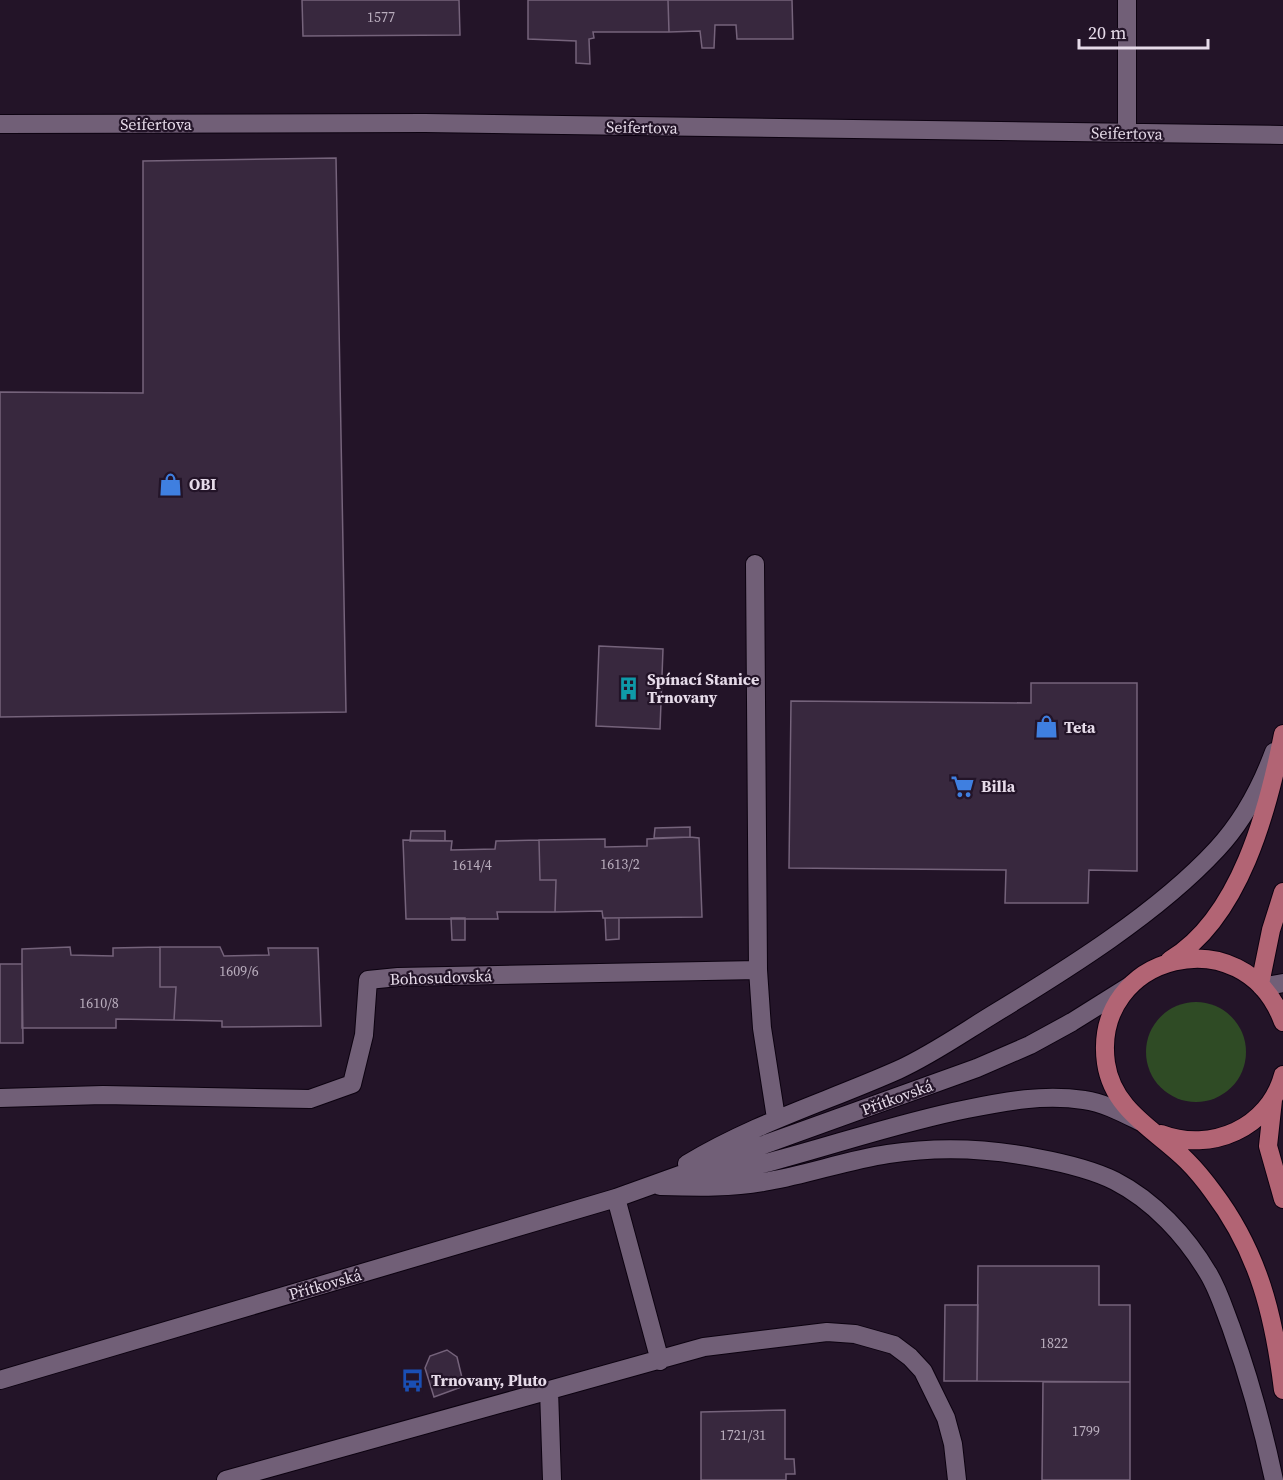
<svg xmlns="http://www.w3.org/2000/svg" width="1283" height="1480" font-family="'Source Serif 4',serif">
  <style>
    .green { fill: #2f4b25 }
    .building { fill: #38283e; stroke: #75637b; stroke-width: 1.5 }
    .lines { fill: none; stroke-linecap: round; stroke-linejoin: round }
    .minor-casing { stroke: #0c0210; stroke-width: 20 }
    .major-casing { stroke: #0c0210; stroke-width: 20 }
    .minor { stroke: #715f77; stroke-width: 18 }
    .major { stroke: #b26474; stroke-width: 18 }
    .labels { text-anchor: middle; dominant-baseline: central; stroke-width: 4.5; stroke-linejoin: round; paint-order: stroke }
    .number-label { font-size: 14px; fill: #baaebe }
    .street-label { font-size: 16px; fill: #e6dbe9; stroke: #231428 }
    .poi-label { font-size: 16px; font-weight: bold; fill: #e6dbe9; stroke: #231428; text-anchor: start }
  </style>
  <rect width="100%" height="100%" fill="#231428"/>
  <path class="green" d="M1146 1052a50 50 0 1 1 100 0a50 50 0 1 1-100 0Z"/>
  <path class="building" d="M 302,0 L 459,0 L 460,35 L 303,36 Z
    M 528,0 L 668,0 L 669,32 L 593,32 L 594,38 L 589,39 L 590,64 L 576,63 L 576,41 L 528,39 Z
    M 668,0 L 792,0 L 793,39 L 737,39 L 736,25 L 715,25 L 714,48 L 702,48 L 700,31 L 669,32 Z
    M 336,158 L 346,712 L 0,717 L 0,392 L 143,393 L 143,161 Z
    M 599,646 L 663,649 L 660,729 L 596,726 Z
    M 1031,683 L 1137,683 L 1137,871 L 1089,870 L 1088,903 L 1005,903 L 1006,870 L 789,868 L 791,701 L 1031,703 Z
    M 690,827 L 690,837 L 654,838 L 655,828 Z
    M 411,831 L 445,831 L 445,841 L 410,841 Z
    M 690,837 L 699,838 L 702,917 L 605,918 L 603,918 L 602,911 L 555,912 L 556,880 L 540,880 L 539,840 L 605,839 L 605,847 L 647,846 L 647,839 Z
    M 403,840 L 452,841 L 451,850 L 495,849 L 496,841 L 539,840 L 540,880 L 556,880 L 555,912 L 497,912 L 498,919 L 406,919 Z
    M 451,918 L 465,918 L 465,940 L 452,940 Z
    M 605,918 L 619,918 L 619,939 L 606,940 Z
    M 70,947 L 71,955 L 113,956 L 113,948 L 160,947 L 160,987 L 176,987 L 174,1020 L 116,1019 L 116,1028 L 22,1028 L 22,949 Z
    M 160,947 L 220,947 L 224,956 L 269,955 L 268,948 L 318,948 L 321,1026 L 222,1027 L 222,1021 L 174,1020 L 176,987 L 160,987 Z
    M 0,964 L 22,964 L 23,1043 L 0,1043 Z
    M 978,1266 L 1099,1266 L 1099,1305 L 1130,1305 L 1130,1382 L 977,1381 Z
    M 945,1305 L 978,1305 L 977,1381 L 944,1381 Z
    M 447,1350 L 457,1357 L 464,1386 L 434,1397 L 425,1368 L 430,1356 Z
    M 1043,1382 L 1130,1382 L 1130,1480 L 1042,1480 Z
    M 785,1410 L 785,1459 L 794,1459 L 795,1474 L 786,1474 L 786,1480 L 701,1480 L 701,1412 Z"/>
  <g class="lines">
    <defs>
      <path id="minor" d="M 1127,0 L 1127,133
        M 0,124 L 425,123 L 1283,135
        M 755,564 L 758,970 L 762,1028 L 776,1118
        M 1262,987 L 1283,983
        M 0,1098 L 103,1095 L 310,1099 L 352,1084 L 364,1035 L 368,980 L 398,977 L 758,970
        M 687,1164 C 755,1123 826,1102 898,1070 C 931,1055 961,1034 992,1015 C 1066,970 1158,913 1217,849 C 1243,821 1261,787 1274,752
        M 698,1178 C 790,1162 876,1127 967,1109 C 1006,1101 1044,1094 1084,1100 C 1104,1103 1121,1112 1139,1121
        M 660,1186 C 697,1187 733,1188 769,1181 C 809,1174 848,1160 888,1154 C 939,1146 987,1148 1037,1158 C 1064,1163 1091,1169 1115,1181 C 1154,1201 1186,1236 1208,1273 C 1218,1289 1224,1309 1231,1327 C 1249,1377 1263,1428 1274,1480
        M 616,1198 L 660,1361
        M 0,1380 L 616,1198 L 977,1068 L 1030,1045 L 1072,1022 L 1131,985
        M 549,1390 L 552,1480
        M 226,1480 L 704,1347 L 827,1332 L 855,1334 L 894,1345 L 910,1357 L 923,1371 L 946,1418 L 953,1444 L 957,1480"/>
      <path id="major" d="M 1170,960 C 1240,918 1268,810 1283,734
        M 1260,984 L 1271,930 L 1283,892
        M 1283,1022 C 1244,915 1091,954 1106,1063 C 1113,1111 1156,1130 1187,1161 C 1197,1171 1205,1181 1213,1192 C 1259,1253 1274,1316 1283,1390
        M 1273,1100 L 1268,1146 L 1283,1199
        M 1161,1134 C 1211,1153 1269,1128 1283,1075"/>
    </defs>
    <use href="#minor" class="minor-casing"/>
    <use href="#major" class="major-casing"/>
    <use href="#minor" class="minor"/>
    <use href="#major" class="major"/>
  </g>
  <defs>
    <symbol id="shop-bare" viewBox="-9 -9 18 18"><path d="M-5-2.5h2.3a2.7 3.5 0 0 1 5.4 0H5L5.5 6h-11ZM-1.5-2.5h3a1.5 2.3 0 0 0-3 0Z" fill="#3f7fe0" stroke="#231428" stroke-width="2.5" paint-order="stroke"/></symbol>
    <symbol id="building-bare" viewBox="-9 -9 18 18"><path d="M-4-6H4V6H1V3H-1V6H-4ZM-2.5-4.3h1.7v1.8h-1.7ZM.8-4.3h1.7v1.8H.8ZM-2.5-1h1.7V.8h-1.7ZM.8-1h1.7V.8H.8Z" fill="#0f9aa8" stroke="#231428" stroke-width="2.5" paint-order="stroke"/></symbol>
    <symbol id="supermarket-bare" viewBox="-9 -9 18 18"><path d="M-6-5.5h2.5l.6 2H6L4.5 2H-2.5L-4.4-4H-6ZM-1.5 3.2a1.3 1.3 0 1 0 .1 0ZM3 3.2a1.3 1.3 0 1 0 .1 0Z" fill="#3f7fe0" stroke="#231428" stroke-width="2.5" paint-order="stroke"/></symbol>
    <symbol id="bus-bare" viewBox="-9 -9 18 18"><path d="M-5-6H5V4H4V6H2V4H-2V6H-4V4H-5ZM-3.5-4V0h7V-4ZM-3.5 1.2v1.5H-2V1.2ZM2 1.2v1.5H3.5V1.2Z" fill="#1a4fb4" stroke="#231428" stroke-width="2.5" paint-order="stroke"/></symbol>
  </defs>
  <g fill-rule="evenodd">
    <use href="#shop-bare" x="154" y="468" width="33" height="33"/>
    <use href="#building-bare" x="612" y="672" width="33" height="33"/>
    <use href="#shop-bare" x="1030" y="710" width="33" height="33"/>
    <use href="#supermarket-bare" x="946" y="770" width="33" height="33"/>
    <use href="#bus-bare" x="396" y="1364" width="33" height="33"/>
  </g>
  <g class="labels">
    <g class="number-label">
      <text x="381" y="17">1577</text>
      <text x="620" y="864">1613/2</text>
      <text x="472" y="865">1614/4</text>
      <text x="239" y="971">1609/6</text>
      <text x="99" y="1003">1610/8</text>
      <text x="1054" y="1343">1822</text>
      <text x="1086" y="1431">1799</text>
      <text x="743" y="1435">1721/31</text>
    </g>
    <g class="street-label">
      <text x="156" y="124">Seifertova</text>
      <text transform="translate(642 127) rotate(1)">Seifertova</text>
      <text transform="translate(1127 133) rotate(1)">Seifertova</text>
      <text transform="translate(441 977) rotate(-2)">Bohosudovská</text>
      <text transform="translate(897 1097) rotate(-20)">Přítkovská</text>
      <text transform="translate(325 1284) rotate(-16)">Přítkovská</text>
    </g>
    <g class="poi-label">
      <text x="189" y="484">OBI</text>
      <text x="647" y="679">Spínací Stanice<tspan x="647" dy="18">Trnovany</tspan></text>
      <text x="1064" y="727">Teta</text>
      <text x="981" y="786">Billa</text>
      <text x="431" y="1380">Trnovany, Pluto</text>
    </g>
  </g>
  <path d="M1079 39v9h129v-9" fill="none" stroke="#e6dbe9" stroke-width="3"/>
  <text x="1088" y="39" font-size="18" fill="#e6dbe9" stroke="#231428" stroke-width="4.5" paint-order="stroke">20 m</text>
</svg>
